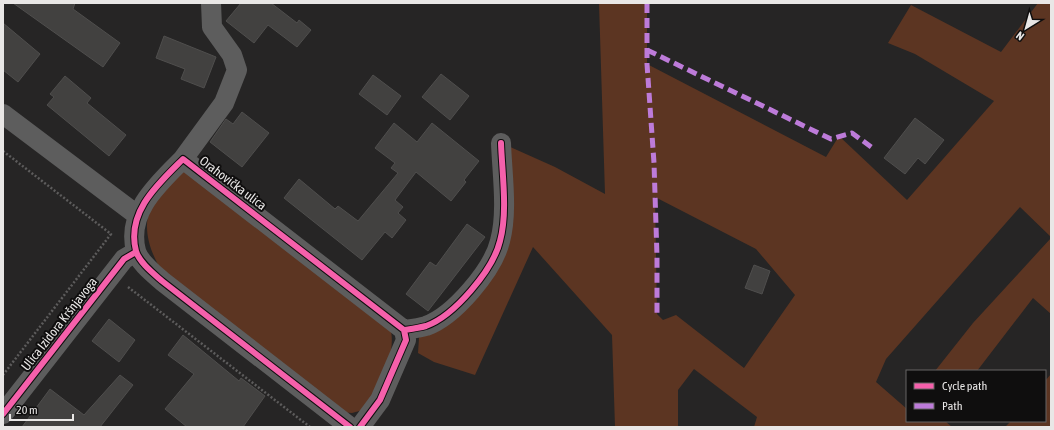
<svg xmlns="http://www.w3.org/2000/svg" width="1054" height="430" font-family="'Asap Condensed',sans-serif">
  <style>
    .green { fill: #5c3522; fill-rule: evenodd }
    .building { fill: #424140; stroke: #4f4e4d }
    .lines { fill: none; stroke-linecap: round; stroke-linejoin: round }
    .path { stroke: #5d5c5c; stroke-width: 2.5; stroke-dasharray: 2 2; stroke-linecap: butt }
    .minor { stroke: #5d5d5d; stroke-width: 20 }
    .quiet { stroke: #bd7bd9; stroke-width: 5; stroke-dasharray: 10 5; stroke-linecap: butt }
    .cycleway-casing { stroke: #0f0e0e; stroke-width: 8 }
    .cycleway { stroke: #f560ab; stroke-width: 6 }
    .labels { text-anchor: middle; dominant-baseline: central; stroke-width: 4; stroke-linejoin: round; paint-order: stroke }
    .street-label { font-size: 13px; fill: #e9e7e6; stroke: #0f0e0e }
  </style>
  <rect width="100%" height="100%" fill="#262525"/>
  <path class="green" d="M 599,3 L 647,3 L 647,64 L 826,157 L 839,136 L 907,200 L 994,101 L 915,54 L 888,43 L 911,5 L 1001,52 L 1038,3 L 1051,3 L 1051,237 L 1020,207 L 886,359 L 876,382 L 907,409 L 907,421 L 945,421 L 952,427 L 754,427 L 757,417 L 694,369 L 678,390 L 678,427 L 615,427 L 612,335 L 533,247 L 475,375 L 434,362 L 418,353 L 419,338 L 426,326 L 496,255 L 501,143 L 555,167 L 605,194 ZM 655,197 L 756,249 L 795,295 L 744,368 L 676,315 L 663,320 L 657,314 Z
    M 184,171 L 390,327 C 398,354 378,388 363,410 L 352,413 L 340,412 L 162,271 C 149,251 139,221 156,199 C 164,189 175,180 184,171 Z
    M 1051,238 L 1051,314 L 1033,298 L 977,371 L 935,371 L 973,323 Z
    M 1051,374 L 1051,427 L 1005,427 L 1011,421 L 1045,421 L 1045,381 Z"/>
  <path class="building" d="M 13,3 L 75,3 L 73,9 L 120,43 L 103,67 Z
    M 241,3 L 271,3 L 297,23 L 299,20 L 311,30 L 297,47 L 268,25 L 254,43 L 226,21 Z
    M 3,23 L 40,54 L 18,82 L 3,70 Z
    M 164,36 L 216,57 L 204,88 L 181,79 L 185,69 L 156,58 Z
    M 441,74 L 469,96 L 450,120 L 422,97 Z
    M 373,75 L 401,96 L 387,115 L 359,94 Z
    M 65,76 L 91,98 L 87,103 L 126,135 L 109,156 L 47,105 L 54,97 L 50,94 Z
    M 242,112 L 269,133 L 242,167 L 210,142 L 226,119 L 233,124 Z
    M 915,118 L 944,140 L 925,164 L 918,158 L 905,174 L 884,158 Z
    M 394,123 L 417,142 L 432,123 L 479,161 L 464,180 L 466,182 L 451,201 L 416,172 L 395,200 L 403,207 L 398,213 L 406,220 L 392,238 L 385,232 L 362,260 L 284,198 L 299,179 L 335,209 L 338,206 L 358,221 L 398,173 L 391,168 L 395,163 L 375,148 Z
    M 467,224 L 485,237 L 428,311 L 406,294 L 430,262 L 436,266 Z
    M 754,265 L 770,271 L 762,294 L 745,288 Z
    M 109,319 L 135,340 L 119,362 L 92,341 Z
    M 183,335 L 239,381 L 241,378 L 265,396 L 243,427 L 187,427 L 165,409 L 194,374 L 168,355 Z
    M 120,375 L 133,385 L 100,427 L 22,427 L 50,389 L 84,415 Z"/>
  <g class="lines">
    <path class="path" d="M 3,151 L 111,234 L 3,375
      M 128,287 L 310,427"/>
    <path class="minor" d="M 3,114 L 137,215
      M 183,159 L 224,103 L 237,70 L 232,55 L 212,27 L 211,3
      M 404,330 C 411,329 419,328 426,326 C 454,316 493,270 500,241 C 508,212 502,173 501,143
      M 3,414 L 124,259 L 136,252
      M 350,427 L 162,281 C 153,273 139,262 136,251 C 126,212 158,184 183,159 L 404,330 L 406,340 L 380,400 L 360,427"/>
    <path class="quiet" d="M 647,3 L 647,64 L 654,163 L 657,256 L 657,314
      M 647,50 L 831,139 L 852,133 L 874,149"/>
    <defs>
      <path id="cycleway" d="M 404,330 C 411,329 419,328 426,326 C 454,316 493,270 500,241 C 508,212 502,173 501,143
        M 3,414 L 124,259 L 136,252
        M 350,427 L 162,281 C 153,273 139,262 136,251 C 126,212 158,184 183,159 L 404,330 L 406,340 L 380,400 L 360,427"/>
    </defs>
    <use href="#cycleway" class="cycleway-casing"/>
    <use href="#cycleway" class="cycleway"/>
  </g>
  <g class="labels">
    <g class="street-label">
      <text transform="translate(233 183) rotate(37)">Orahovička ulica</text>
      <text transform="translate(59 324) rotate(-52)">Ulica Izidora Kršnjavoga</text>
    </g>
  </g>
  <rect width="1054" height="430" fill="none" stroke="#e9e7e6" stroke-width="8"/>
  <rect x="906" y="370" width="140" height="52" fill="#0f0e0e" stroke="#666564"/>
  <rect x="914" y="383" width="20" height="6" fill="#f560ab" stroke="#666564"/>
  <text x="942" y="390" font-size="12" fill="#e9e7e6">Cycle path</text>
  <rect x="914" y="403" width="20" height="6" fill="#bd7bd9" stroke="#666564"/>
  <text x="942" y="410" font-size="12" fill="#e9e7e6">Path</text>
  <g transform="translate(1026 28) rotate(217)" stroke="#0f0e0e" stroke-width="3" paint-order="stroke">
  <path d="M0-3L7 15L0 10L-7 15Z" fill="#e9e7e6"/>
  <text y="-6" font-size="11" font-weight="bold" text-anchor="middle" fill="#e9e7e6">N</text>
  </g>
  <path d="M10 414v6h63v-6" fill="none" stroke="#e9e7e6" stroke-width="2"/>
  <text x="16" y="414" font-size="12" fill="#e9e7e6" stroke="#0f0e0e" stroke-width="3" paint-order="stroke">20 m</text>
</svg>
